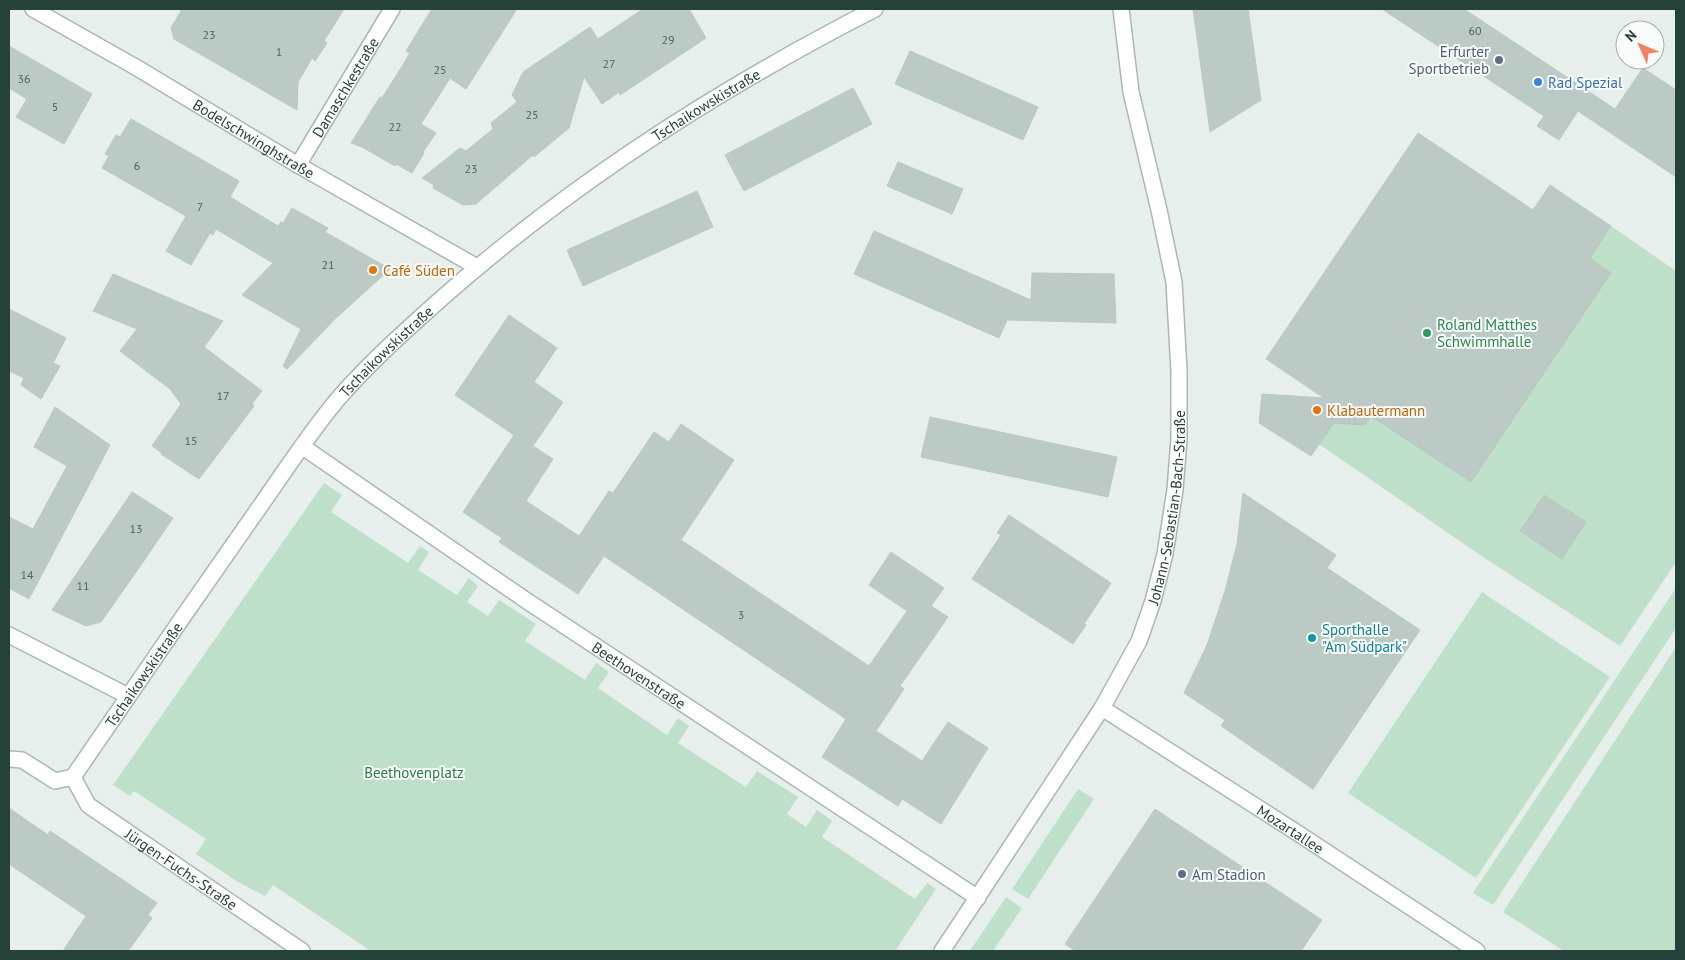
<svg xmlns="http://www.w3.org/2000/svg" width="1685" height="960" font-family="'PT Sans',sans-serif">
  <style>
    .green { fill: #bfe0c8 }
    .building { fill: #bbcac4; stroke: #b8c9c2 }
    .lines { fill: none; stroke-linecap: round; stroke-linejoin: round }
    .minor-casing { stroke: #a8b8b2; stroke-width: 18 }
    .minor { stroke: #fff; stroke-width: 15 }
    .service-dot { fill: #5c6f8a; stroke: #f7fbf9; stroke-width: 2 }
    .shop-dot { fill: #3f7fe0; stroke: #f7fbf9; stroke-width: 2 }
    .food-dot { fill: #e8710a; stroke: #f7fbf9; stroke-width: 2 }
    .leisure-dot { fill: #2e9e5b; stroke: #f7fbf9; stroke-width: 2 }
    .culture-dot { fill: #0f9aa8; stroke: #f7fbf9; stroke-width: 2 }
    .labels { text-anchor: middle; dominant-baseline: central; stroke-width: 4; stroke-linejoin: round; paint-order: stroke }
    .number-label { font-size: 12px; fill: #4a645c }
    .service-label { font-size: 15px; fill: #4e5e75; stroke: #f7fbf9; text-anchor: end }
    .shop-label { font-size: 15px; fill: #366cbe; stroke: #f7fbf9; text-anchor: start }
    .street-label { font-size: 15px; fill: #24423a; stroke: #f7fbf9 }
    .food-label { font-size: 15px; fill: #c56008; stroke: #f7fbf9; text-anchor: start }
    .leisure-label { font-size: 15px; fill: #27864d; stroke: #f7fbf9; text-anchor: start }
    .culture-label { font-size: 15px; fill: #0d838f; stroke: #f7fbf9; text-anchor: start }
    .park-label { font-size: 15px; fill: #2d7a4b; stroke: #f7fbf9 }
  </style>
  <rect width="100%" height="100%" fill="#e6efeb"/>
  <path class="green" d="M 1611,226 L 1676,271 L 1676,562 L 1620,646 L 1480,555 L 1319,444 L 1334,423 L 1356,421 L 1364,426 L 1371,416 L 1611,273 L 1590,258 Z
    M 324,483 L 342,495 L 331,512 L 408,563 L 420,546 L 429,552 L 418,570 L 457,595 L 469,578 L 478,586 L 467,602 L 488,616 L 499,600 L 536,624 L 525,641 L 585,680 L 596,663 L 609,672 L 598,688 L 667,735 L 678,718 L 689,726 L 678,743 L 746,787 L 757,771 L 798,797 L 787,814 L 806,827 L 817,810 L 832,821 L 822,837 L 915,899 L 927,883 L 936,889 L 895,951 L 371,951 L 273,885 L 265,896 L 238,882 L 196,854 L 206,839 L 134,791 L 130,796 L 113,785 Z
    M 1676,588 L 1676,628 L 1493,905 L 1473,893 Z
    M 1482,592 L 1610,677 L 1476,878 L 1348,793 Z
    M 1676,647 L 1676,951 L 1564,951 L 1503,912 Z
    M 1078,789 L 1094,799 L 1028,899 L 1012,889 Z
    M 1006,897 L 1022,908 L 993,951 L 970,951 Z"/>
  <path class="building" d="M 182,9 L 344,9 L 324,41 L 327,43 L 315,61 L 312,58 L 298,82 L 297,110 L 174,39 L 171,28 Z
    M 432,9 L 517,9 L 466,89 L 450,78 L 421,124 L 436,133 L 423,152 L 424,153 L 412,173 L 396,164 L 395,166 L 362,147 L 351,143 L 380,97 L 382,98 L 396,76 L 410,53 L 406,51 Z
    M 643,9 L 689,9 L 706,38 L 620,95 L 619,92 L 602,104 L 584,77 L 569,128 L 534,157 L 533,155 L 476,204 L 463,205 L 433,188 L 434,185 L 422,178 L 460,148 L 466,151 L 493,129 L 491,123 L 517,102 L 512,95 L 523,72 L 590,27 L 598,39 Z
    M 1193,9 L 1248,9 L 1261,100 L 1210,132 Z
    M 1382,9 L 1464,9 L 1615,109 L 1643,68 L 1676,90 L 1676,177 L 1578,111 L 1559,140 L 1537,126 L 1544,116 Z
    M 9,46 L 92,94 L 64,144 L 16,117 L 27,99 L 9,88 Z
    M 910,51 L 1038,107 L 1023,140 L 895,84 Z
    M 853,88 L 872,124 L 744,191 L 725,155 Z
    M 131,119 L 239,181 L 230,197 L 278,226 L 281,222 L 283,223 L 292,208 L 328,228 L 325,232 L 390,269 L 335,319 L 287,369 L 283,366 L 301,329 L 242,295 L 273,263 L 216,229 L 213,235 L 210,233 L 191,265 L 166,251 L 186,216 L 102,168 L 109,156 L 105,154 L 116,135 L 120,137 Z
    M 1418,133 L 1533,210 L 1550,185 L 1611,226 L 1590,258 L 1611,273 L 1471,482 L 1371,416 L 1365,425 L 1334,423 L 1311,456 L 1259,423 L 1262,394 L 1324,398 L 1266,359 Z
    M 898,162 L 963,189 L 952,214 L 887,186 Z
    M 697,191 L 713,227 L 583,286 L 567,250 Z
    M 874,231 L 1031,300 L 1032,273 L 1114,274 L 1116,323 L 1007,320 L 999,338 L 854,274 Z
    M 113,274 L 223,321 L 204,347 L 262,391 L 252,404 L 254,406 L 199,479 L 161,454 L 162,453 L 152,446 L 181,404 L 170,389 L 120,351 L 137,329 L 93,311 Z
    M 9,309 L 66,338 L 53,363 L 60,366 L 41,399 L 21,385 L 24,378 L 9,371 Z
    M 509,315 L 557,348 L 534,382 L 563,402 L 533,446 L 553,459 L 526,501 L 579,536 L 609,491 L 613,493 L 654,432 L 669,442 L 681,424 L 734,460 L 681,540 L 869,666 L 907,611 L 869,585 L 891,552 L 944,588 L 931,606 L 948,617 L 900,686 L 904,689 L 876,731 L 922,761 L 948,722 L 988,748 L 941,824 L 902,799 L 898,806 L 822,757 L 846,719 L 604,556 L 578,594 L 499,542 L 502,538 L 463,512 L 514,435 L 455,395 Z
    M 55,407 L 110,445 L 29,599 L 9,588 L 9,517 L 33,529 L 67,466 L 34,447 Z
    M 930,417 L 1117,457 L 1108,497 L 921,457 Z
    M 132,492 L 173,518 L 141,565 L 101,622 L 86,626 L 52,610 Z
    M 1243,493 L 1336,555 L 1327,568 L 1420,630 L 1313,789 L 1221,726 L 1225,720 L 1184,693 L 1207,645 L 1225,591 L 1237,544 Z
    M 1544,495 L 1586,522 L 1562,559 L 1520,531 Z
    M 1009,515 L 1111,583 L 1084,624 L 1086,625 L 1073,644 L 972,579 L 1001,535 L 997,533 Z
    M 9,808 L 48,835 L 50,831 L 157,903 L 148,915 L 152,918 L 128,951 L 63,951 L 86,916 L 9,864 Z
    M 1155,809 L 1322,920 L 1301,951 L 1076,951 L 1065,944 Z"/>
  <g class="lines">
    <defs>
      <g id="minor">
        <path id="s1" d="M 33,9 L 139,69 L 298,165 L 477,267"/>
        <path id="s2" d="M 298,165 L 392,9"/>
        <path id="s3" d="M 303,447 L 527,601 L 978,898"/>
        <path d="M 9,635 L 128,696"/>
        <path id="s4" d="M 1102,708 L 1296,832 L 1477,951"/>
        <path id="s5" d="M 9,759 L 22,760 L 55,781 L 73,777 C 133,689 193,602 254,515 C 281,477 307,436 337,400 C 369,363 406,330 442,298 C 573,182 720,88 875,9"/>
        <path id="s6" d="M 73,777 L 88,805 L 302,951"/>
        <path id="s7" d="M 942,951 L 1102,708 L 1139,641 L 1153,601 L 1165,554 L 1175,490 L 1179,439 L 1179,371 L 1174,282 L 1159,210 L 1131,92 L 1121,9"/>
      </g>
    </defs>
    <use href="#minor" class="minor-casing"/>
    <use href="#minor" class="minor"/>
  </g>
  <g class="service-dot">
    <circle cx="1499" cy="60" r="5"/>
    <circle cx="1182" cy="874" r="5"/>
  </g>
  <circle class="shop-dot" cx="1538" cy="82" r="5"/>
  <g class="food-dot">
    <circle cx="373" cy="270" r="5"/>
    <circle cx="1317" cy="410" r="5"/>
  </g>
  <circle class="leisure-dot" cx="1427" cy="333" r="5"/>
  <circle class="culture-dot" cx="1312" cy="638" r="5"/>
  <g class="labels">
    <g class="number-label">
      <text x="1475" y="30">60</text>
      <text x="209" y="34">23</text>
      <text x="668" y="39">29</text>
      <text x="279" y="51">1</text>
      <text x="609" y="63">27</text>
      <text x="440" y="69">25</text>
      <text x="24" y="78">36</text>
      <text x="55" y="106">5</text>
      <text x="532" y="114">25</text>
      <text x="395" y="126">22</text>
      <text x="137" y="165">6</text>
      <text x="471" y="168">23</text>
      <text x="200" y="206">7</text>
      <text x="328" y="264">21</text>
      <text x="223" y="395">17</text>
      <text x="191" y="440">15</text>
      <text x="136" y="528">13</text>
      <text x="27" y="574">14</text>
      <text x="83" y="585">11</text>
      <text x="741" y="614">3</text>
    </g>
    <g class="service-label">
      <text x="1489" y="51">Erfurter<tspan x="1489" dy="17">Sportbetrieb</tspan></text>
      <text x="1192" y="874" text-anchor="start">Am Stadion</text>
    </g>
    <g class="shop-label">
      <text x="1548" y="82">Rad Spezial</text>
    </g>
    <g class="street-label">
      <text stroke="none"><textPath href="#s2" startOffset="91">Damaschkestraße</textPath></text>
      <text stroke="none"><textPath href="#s5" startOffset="1005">Tschaikowskistraße</textPath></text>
      <text stroke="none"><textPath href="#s1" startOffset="256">Bodelschwinghstraße</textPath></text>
      <text stroke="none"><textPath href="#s5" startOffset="600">Tschaikowskistraße</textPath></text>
      <text stroke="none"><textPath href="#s7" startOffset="505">Johann-Sebastian-Bach-Straße</textPath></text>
      <text stroke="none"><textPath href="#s3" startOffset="406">Beethovenstraße</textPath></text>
      <text stroke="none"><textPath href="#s5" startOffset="195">Tschaikowskistraße</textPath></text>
      <text stroke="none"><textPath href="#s4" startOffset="224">Mozartallee</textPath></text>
      <text stroke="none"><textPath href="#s6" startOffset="145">Jürgen-Fuchs-Straße</textPath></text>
    </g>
    <g class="food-label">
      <text x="383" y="270">Café Süden</text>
      <text x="1327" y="410">Klabautermann</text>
    </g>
    <g class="leisure-label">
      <text x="1437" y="324">Roland Matthes<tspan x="1437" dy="17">Schwimmhalle</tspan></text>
    </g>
    <g class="culture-label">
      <text x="1322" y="629">Sporthalle<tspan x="1322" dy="17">"Am Südpark"</tspan></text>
    </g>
    <g class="park-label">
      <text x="414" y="772">Beethovenplatz</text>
    </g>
  </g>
  <rect width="1685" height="960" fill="none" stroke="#24423a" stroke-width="20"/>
  <g transform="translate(1640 45) rotate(315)"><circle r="24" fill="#f7fbf9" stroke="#a3b1ad"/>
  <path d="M0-4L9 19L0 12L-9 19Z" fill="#f4845f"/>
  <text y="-8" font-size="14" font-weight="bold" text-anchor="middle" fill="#24423a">N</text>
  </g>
</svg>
